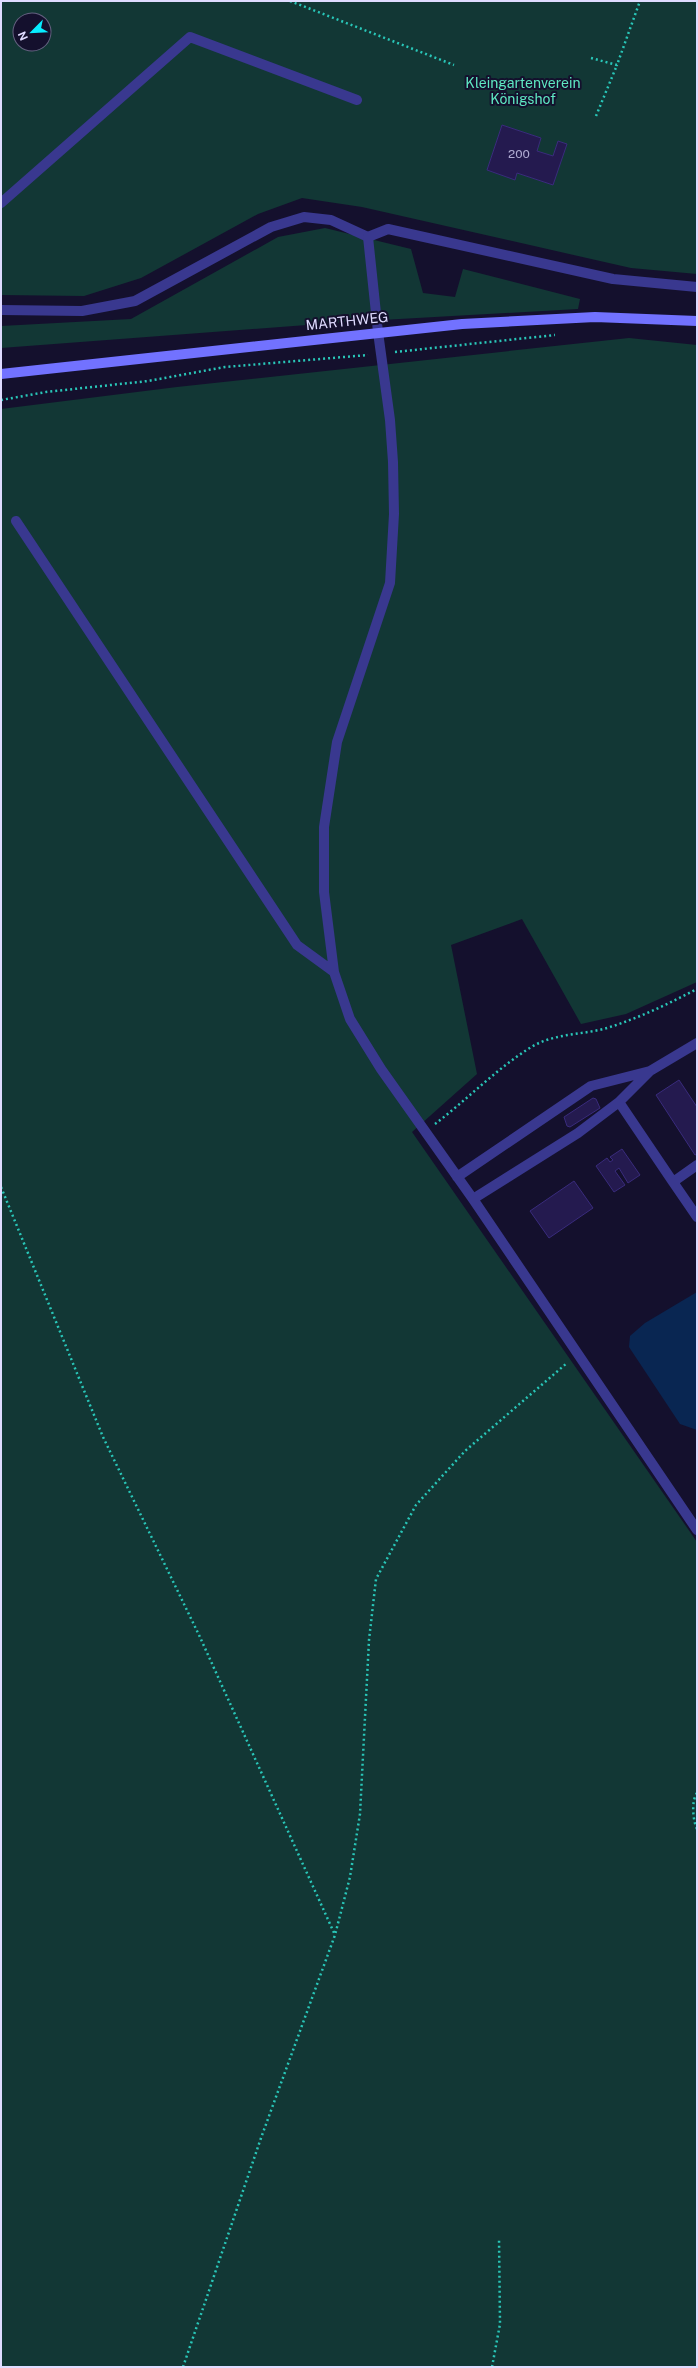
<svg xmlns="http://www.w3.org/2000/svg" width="698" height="2368" font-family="'Public Sans',sans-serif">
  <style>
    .green { fill: #123735; fill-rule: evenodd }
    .water { fill: #092652 }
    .building { fill: #241a4f; stroke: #392b7c }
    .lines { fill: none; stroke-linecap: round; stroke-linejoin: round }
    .path { stroke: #29c6b8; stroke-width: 2.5; stroke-dasharray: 2 3; stroke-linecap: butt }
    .service { stroke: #39388f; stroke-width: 10 }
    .minor { stroke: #39388f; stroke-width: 10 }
    .secondary { stroke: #7272ff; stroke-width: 10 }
    .labels { text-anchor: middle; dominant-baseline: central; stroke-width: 4; stroke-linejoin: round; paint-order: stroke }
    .number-label { font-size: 12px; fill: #b0abd3 }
    .park-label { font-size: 14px; fill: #5ee8c2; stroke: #14102d }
    .street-label { font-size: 14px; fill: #dfdbff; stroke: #14102d }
  </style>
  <rect width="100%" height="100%" fill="#14102d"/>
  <path class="green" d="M 1,1 L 697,1 L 697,274 L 631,268 L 362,207 L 302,198 L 258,214 L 141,278 L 84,296 L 1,295 ZM 20,20 L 44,20 L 44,44 L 20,44 Z
    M 325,228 L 411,249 L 423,293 L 455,297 L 463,269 L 580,299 L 578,309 L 346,322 L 1,348 L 1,326 L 131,319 L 278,237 Z
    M 629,338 L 697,345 L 697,982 L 626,1014 L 581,1024 L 522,919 L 451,945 L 477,1074 L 412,1132 L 697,1542 L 697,2367 L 1,2367 L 1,409 L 177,387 Z"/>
  <path class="water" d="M 697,1292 L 697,1430 L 680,1424 L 629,1347 L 630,1336 L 645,1323 Z"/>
  <path class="building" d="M 502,125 L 541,138 L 537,151 L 553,156 L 558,141 L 567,144 L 553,185 L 517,173 L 515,180 L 487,170 Z
    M 679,1080 L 697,1107 L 697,1154 L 695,1155 L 656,1095 Z
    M 593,1098 L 596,1099 L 600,1108 L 570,1127 L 567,1126 L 564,1117 Z
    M 622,1149 L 640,1175 L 628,1183 L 619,1168 L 615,1171 L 625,1185 L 614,1192 L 596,1166 L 607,1158 L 610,1162 L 613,1160 L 610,1157 Z
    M 574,1181 L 593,1208 L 549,1238 L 530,1211 Z"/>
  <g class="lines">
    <path class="path" d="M 290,1 L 454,65
      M 591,58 L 617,65 L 640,1
      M 596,116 L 617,65
      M 395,352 L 555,335
      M 1,400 L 46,392 L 148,381 L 225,367 L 368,355
      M 435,1124 C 468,1099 498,1067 533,1046 C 556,1033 583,1035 607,1028 C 639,1018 668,1004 697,989
      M 1,1187 L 103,1437 L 199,1635 L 335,1935
      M 697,1793 C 691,1801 693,1821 697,1829
      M 183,2367 L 261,2138 L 335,1935 L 350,1877 L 360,1814 L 369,1640 L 376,1579 L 416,1505 L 465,1451 L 567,1363
      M 492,2367 L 500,2324 L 499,2238"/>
    <path class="service" d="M 1,203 L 190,37 L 357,100
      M 1,310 L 82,311 L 135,301 L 271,227 L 304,217 L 331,220 L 368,237
      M 378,332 L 390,420 L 393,462 L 394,514 L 390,583 L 337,742 L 324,827 L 324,892 L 334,972 L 350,1019 L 381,1069 L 473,1199 L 697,1530
      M 16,521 L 297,945 L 334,972
      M 619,1102 L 673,1182 L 697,1165
      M 457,1177 L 591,1086 L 650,1071
      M 673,1182 L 697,1217
      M 473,1199 L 578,1133 L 619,1102 L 650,1071 L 697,1043"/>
    <path class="minor" d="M 378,332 L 368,237 L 388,229 L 613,279 L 697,287"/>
    <path class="secondary" d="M 1,374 L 462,324 L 595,317 L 697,321"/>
  </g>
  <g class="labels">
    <g class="number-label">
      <text x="519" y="154">200</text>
    </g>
    <g class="park-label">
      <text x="523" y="83">Kleingartenverein<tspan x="523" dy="16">Königshof</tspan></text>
    </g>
    <g class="street-label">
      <text transform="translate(347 321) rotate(-6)">MARTHWEG</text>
    </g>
  </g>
  <rect width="698" height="2368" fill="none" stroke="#dfdbff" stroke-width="4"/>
  <g transform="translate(32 32) rotate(246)"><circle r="19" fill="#14102d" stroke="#656181"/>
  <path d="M0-3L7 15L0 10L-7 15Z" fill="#07ecff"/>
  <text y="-6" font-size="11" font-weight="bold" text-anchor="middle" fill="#dfdbff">N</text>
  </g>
</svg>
